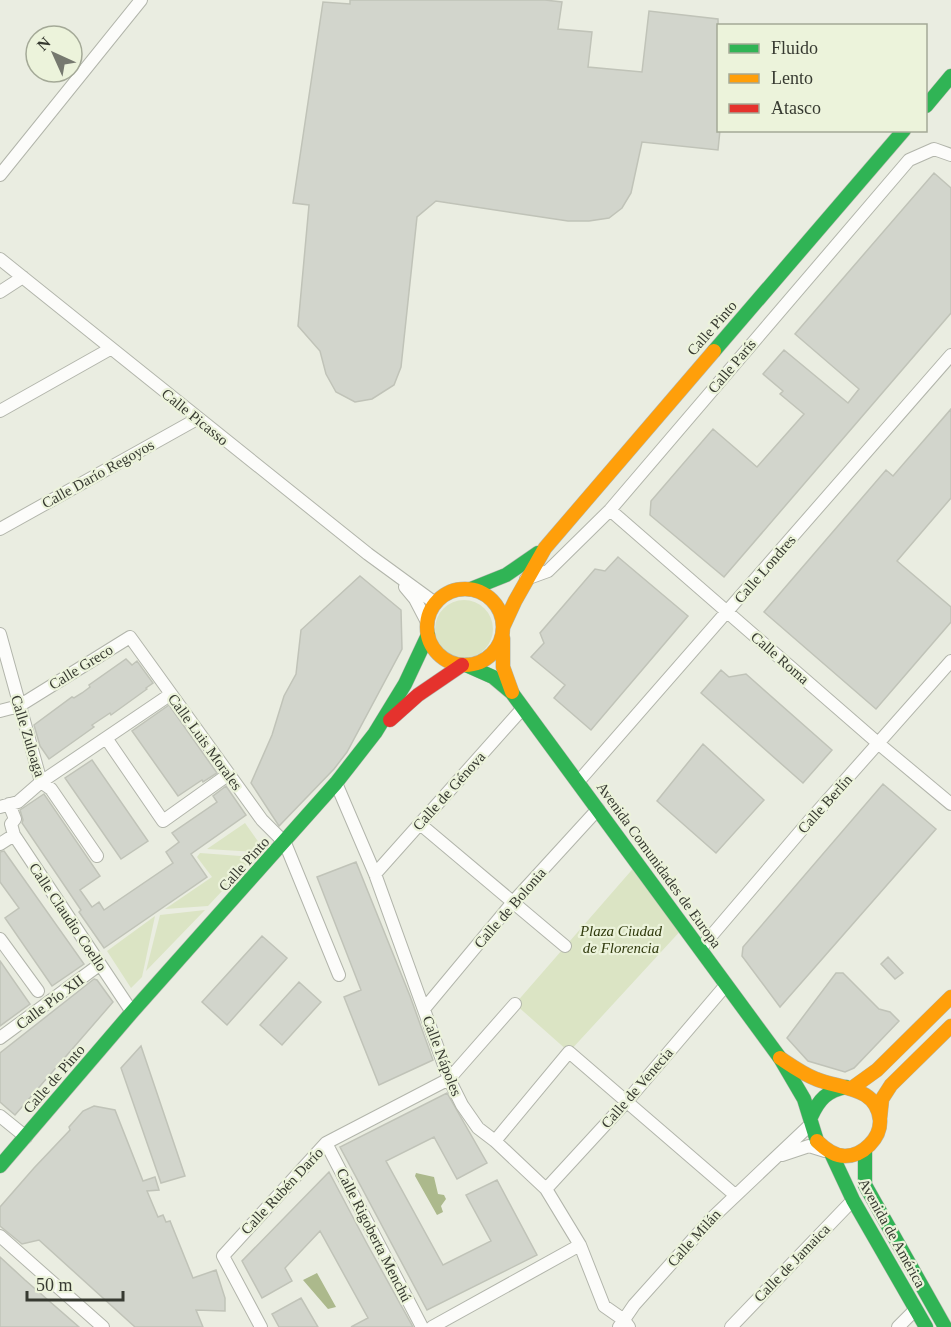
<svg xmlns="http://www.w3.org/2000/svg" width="951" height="1327" font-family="'Times New Roman',serif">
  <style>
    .green { fill: #dbe4c4 }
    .water { fill: #acb98c }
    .building { fill: #d2d5cc; stroke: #c0c3b8; stroke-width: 1.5 }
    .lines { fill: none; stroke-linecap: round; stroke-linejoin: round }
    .street-casing { stroke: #b2b5ab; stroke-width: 14 }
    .fast-casing { stroke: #b2b5ab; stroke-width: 15 }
    .slow-casing { stroke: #b2b5ab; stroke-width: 15 }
    .jam-casing { stroke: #b2b5ab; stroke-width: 15 }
    .street { stroke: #fcfcfa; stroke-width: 12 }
    .fast { stroke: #30b455; stroke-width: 14 }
    .slow { stroke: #ff9f0a; stroke-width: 14 }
    .jam { stroke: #e5322d; stroke-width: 14 }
    .labels { text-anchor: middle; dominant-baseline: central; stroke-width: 4.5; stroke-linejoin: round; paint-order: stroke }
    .street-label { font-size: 15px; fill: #373a31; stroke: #ecf3db }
    .park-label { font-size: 15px; font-style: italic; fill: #303a0d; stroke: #ecf3db }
  </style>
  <rect width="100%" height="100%" fill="#eaede1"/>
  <path class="green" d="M435 629a29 29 0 1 1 58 0a29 29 0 1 1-58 0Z
    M 245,823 L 262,847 L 257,852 L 207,849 Z
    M 200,853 L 254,857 L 208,906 L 165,909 L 212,877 L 197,857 Z
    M 637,864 L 684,927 L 569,1052 L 515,1004 Z
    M 205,910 L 146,971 L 160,915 Z
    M 155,916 L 142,977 L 131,988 L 107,951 Z"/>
  <path class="water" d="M 416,1173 L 434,1177 L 438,1194 L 444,1195 L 446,1199 L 441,1206 L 443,1212 L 437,1215 L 415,1176 Z
    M 317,1273 L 336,1307 L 328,1309 L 303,1280 Z"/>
  <path class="building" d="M 350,0 L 545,0 L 562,2 L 558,29 L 592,32 L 588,67 L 642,72 L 649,11 L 718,19 L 720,130 L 718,150 L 642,142 L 631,193 L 622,208 L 609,218 L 589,221 L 568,221 L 436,201 L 417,217 L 401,367 L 394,385 L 372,399 L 355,402 L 336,392 L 326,374 L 320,351 L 298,326 L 309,205 L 293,203 L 323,2 L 350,4 Z
    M 934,173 L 951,188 L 951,313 L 724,577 L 650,515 L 651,501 L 713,429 L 757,467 L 804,414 L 780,394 L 783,391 L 763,374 L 784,350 L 848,403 L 859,389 L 795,334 Z
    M 951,409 L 951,498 L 897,561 L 951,607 L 951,622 L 876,709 L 764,612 L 886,470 L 893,476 Z
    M 618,557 L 688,616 L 591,730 L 554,698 L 565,685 L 531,657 L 544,643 L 540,633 L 595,569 L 605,571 Z
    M 360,576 L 401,610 L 402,649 L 347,752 L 334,769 L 279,826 L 251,783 L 272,735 L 284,696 L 296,674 L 301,630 Z
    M 126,659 L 132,665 L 137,661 L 153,683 L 146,688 L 147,689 L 111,715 L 110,713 L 92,725 L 94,727 L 49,759 L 40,746 L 34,725 L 72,697 L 74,698 L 82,693 L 90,687 L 89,685 Z
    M 721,670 L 729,677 L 746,674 L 832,750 L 803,783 L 701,693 Z
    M 169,705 L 217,773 L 203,782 L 202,780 L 178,796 L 132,731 Z
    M 703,744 L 764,800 L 716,853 L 657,801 Z
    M 92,760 L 148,841 L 121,859 L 65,778 Z
    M 883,784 L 936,829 L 780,1007 L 742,956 L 743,947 Z
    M 226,786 L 246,815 L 191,854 L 207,877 L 104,948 L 79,912 L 81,910 L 22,823 L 23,820 L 20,810 L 44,794 L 100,876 L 80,890 L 92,907 L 99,902 L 104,910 L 173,863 L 166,852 L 179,842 L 172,833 L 217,802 L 213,796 Z
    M 4,851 L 84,964 L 52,986 L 5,918 L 19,908 L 0,882 L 0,852 Z
    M 356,862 L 410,996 L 433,1060 L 379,1085 L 344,997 L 361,990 L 317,877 Z
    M 262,936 L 287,958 L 227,1025 L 202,1002 Z
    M 888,957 L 903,973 L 895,979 L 881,964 Z
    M 0,961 L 30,1004 L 0,1026 Z
    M 836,973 L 843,973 L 879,1009 L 890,1012 L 899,1021 L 854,1068 L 845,1072 L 808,1061 L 787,1038 Z
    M 94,979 L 97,980 L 113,1002 L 15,1115 L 0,1102 L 0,1053 Z
    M 299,982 L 321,1002 L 282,1045 L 260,1025 Z
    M 141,1046 L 185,1176 L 161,1183 L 121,1068 Z
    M 447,1093 L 487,1163 L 457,1179 L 434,1137 L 386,1161 L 443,1265 L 491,1241 L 466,1195 L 497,1180 L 537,1255 L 427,1310 L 340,1147 Z
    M 94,1106 L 115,1110 L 143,1181 L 155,1177 L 159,1190 L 147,1191 L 158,1217 L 163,1215 L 166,1222 L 170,1221 L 193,1278 L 216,1270 L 225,1298 L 225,1311 L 196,1310 L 203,1327 L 135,1327 L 39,1240 L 22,1244 L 0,1226 L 0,1207 L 34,1168 L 70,1130 L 69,1127 L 83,1111 Z
    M 329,1172 L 366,1242 L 413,1327 L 351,1327 L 368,1318 L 320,1231 L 285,1268 L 292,1281 L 262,1298 L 242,1261 Z
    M 0,1257 L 25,1280 L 79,1327 L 0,1327 Z
    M 301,1298 L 318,1327 L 279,1327 L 272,1314 Z"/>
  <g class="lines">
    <defs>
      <path id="street" d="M 0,175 L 141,0
        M 0,259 L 368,554 L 435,603
        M 0,292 L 23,277
        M 0,411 L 110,349
        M 610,510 L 879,744 L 951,804
        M 0,529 L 197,419
        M 526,579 L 548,571 L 610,510 L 909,160 L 934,149 L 951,155
        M 405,587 L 415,599 L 427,622
        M 0,634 L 41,782 L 51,789 L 97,856
        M 0,711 L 19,706 L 130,637 L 262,820 L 285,843 L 339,975
        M 106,738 L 163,821 L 229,774
        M 578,782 L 951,355
        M 336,783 L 375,874 L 449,1079 L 462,1105 L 478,1128 L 495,1141 L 546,1189 L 580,1245 L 604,1306 L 624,1320 L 629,1327
        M 9,804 L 15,819 L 11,824 L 14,835
        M 0,807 L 18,802 L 41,782 L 171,694
        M 420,824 L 565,946
        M 0,844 L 14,835 L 132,1012
        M 375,874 L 523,708
        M 0,939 L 38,991
        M 700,949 L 810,820 L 951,661
        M 424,1009 L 513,902 L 598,809
        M 0,1038 L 99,965
        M 0,1116 L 26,1137
        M 495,1141 L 569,1052 L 735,1195
        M 326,1143 L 422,1327
        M 782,1155 L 809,1146 L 825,1151
        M 546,1189 L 627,1101 L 726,985
        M 0,1236 L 103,1327
        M 261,1327 L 223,1256 L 326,1143 L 449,1079 L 515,1004
        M 432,1327 L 580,1245
        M 619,1327 L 634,1305 L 712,1218 L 811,1124
        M 731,1327 L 853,1200
        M 898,1327 L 915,1310"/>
      <path id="fast" d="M 926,106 L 951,76
        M 714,351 L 904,130
        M 471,589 L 506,575 L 538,553
        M 466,665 L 493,677 L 512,693 L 780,1058 L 804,1099 L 817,1141
        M 811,1117 C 819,1099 827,1091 846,1087
        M 865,1150 L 865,1185 L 945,1327
        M 831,1153 L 853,1200 L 926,1327
        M 0,1166 L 132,1012 L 336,783 L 375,733 L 405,684 L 428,635"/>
      <path id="slow" d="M427 627a38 38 0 1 1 76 0a38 38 0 1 1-76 0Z
        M 503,627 L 515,601 L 545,548 L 714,351
        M 503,638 L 503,667 L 512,692
        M 780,1058 C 792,1066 803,1074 816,1079 C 840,1089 877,1086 880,1120 C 881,1138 863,1156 845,1156 C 834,1156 825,1149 817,1141
        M 852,1088 L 877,1070 L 951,997
        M 880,1118 L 882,1099 L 891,1085 L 951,1026"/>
      <path id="jam" d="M 390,720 L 418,695 L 462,665"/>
    </defs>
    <use href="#street" class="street-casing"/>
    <use href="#fast" class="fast-casing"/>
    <use href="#slow" class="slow-casing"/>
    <use href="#jam" class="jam-casing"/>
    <use href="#street" class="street"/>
    <use href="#fast" class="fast"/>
    <use href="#slow" class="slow"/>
    <use href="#jam" class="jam"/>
  </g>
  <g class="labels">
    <g class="street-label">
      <text transform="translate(712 328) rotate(-49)">Calle Pinto</text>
      <text transform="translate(732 366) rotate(-50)">Calle París</text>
      <text transform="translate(195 417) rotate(39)">Calle Picasso</text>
      <text transform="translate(98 474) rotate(-29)">Calle Darío Regoyos</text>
      <text transform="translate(765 569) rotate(-49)">Calle Londres</text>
      <text transform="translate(780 658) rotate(41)">Calle Roma</text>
      <text transform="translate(81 667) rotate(-32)">Calle Greco</text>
      <text transform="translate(28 736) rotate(73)">Calle Zuloaga</text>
      <text transform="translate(205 742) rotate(54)">Calle Luis Morales</text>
      <text transform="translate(449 791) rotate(-48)">Calle de Génova</text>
      <text transform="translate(825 804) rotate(-48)">Calle Berlín</text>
      <text transform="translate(244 864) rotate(-48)">Calle Pinto</text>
      <text transform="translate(659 865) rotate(54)">Avenida Comunidades de Europa</text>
      <text transform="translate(510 908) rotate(-49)">Calle de Bolonia</text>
      <text transform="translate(68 917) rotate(56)">Calle Claudio Coello</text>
      <text transform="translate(50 1002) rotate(-37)">Calle Pío XII</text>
      <text transform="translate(442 1056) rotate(69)">Calle Nápoles</text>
      <text transform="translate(54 1079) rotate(-49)">Calle de Pinto</text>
      <text transform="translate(637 1088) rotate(-49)">Calle de Venecia</text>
      <text transform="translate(282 1191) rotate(-47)">Calle Rubén Darío</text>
      <text transform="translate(892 1233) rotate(61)">Avenida de América</text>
      <text transform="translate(374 1235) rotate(63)">Calle Rigoberta Menchú</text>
      <text transform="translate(694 1238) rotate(-48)">Calle Milán</text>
      <text transform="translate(792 1263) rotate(-46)">Calle de Jamaica</text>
    </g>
    <g class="park-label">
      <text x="621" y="931">Plaza Ciudad<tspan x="621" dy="17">de Florencia</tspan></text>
    </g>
  </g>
  <rect x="717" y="24" width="210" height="108" fill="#ecf3db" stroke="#a4a997" stroke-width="1.5"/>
  <rect x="729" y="44" width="30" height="9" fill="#30b455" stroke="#a4a997" stroke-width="1.5"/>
  <text x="771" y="54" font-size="18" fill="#373a31">Fluido</text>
  <rect x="729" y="74" width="30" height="9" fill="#ff9f0a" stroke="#a4a997" stroke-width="1.5"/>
  <text x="771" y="84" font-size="18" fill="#373a31">Lento</text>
  <rect x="729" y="104" width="30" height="9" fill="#e5322d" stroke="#a4a997" stroke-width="1.5"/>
  <text x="771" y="114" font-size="18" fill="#373a31">Atasco</text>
  <g transform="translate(54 54) rotate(315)"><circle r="28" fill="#ecf3db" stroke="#a4a997" stroke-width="1.5"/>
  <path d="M0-4.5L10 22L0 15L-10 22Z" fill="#76796f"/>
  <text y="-9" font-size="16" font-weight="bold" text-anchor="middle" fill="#373a31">N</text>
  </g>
  <path d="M27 1291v9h96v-9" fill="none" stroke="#373a31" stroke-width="3"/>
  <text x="36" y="1291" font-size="18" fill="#373a31" stroke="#ecf3db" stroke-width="4.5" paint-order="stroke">50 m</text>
</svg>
